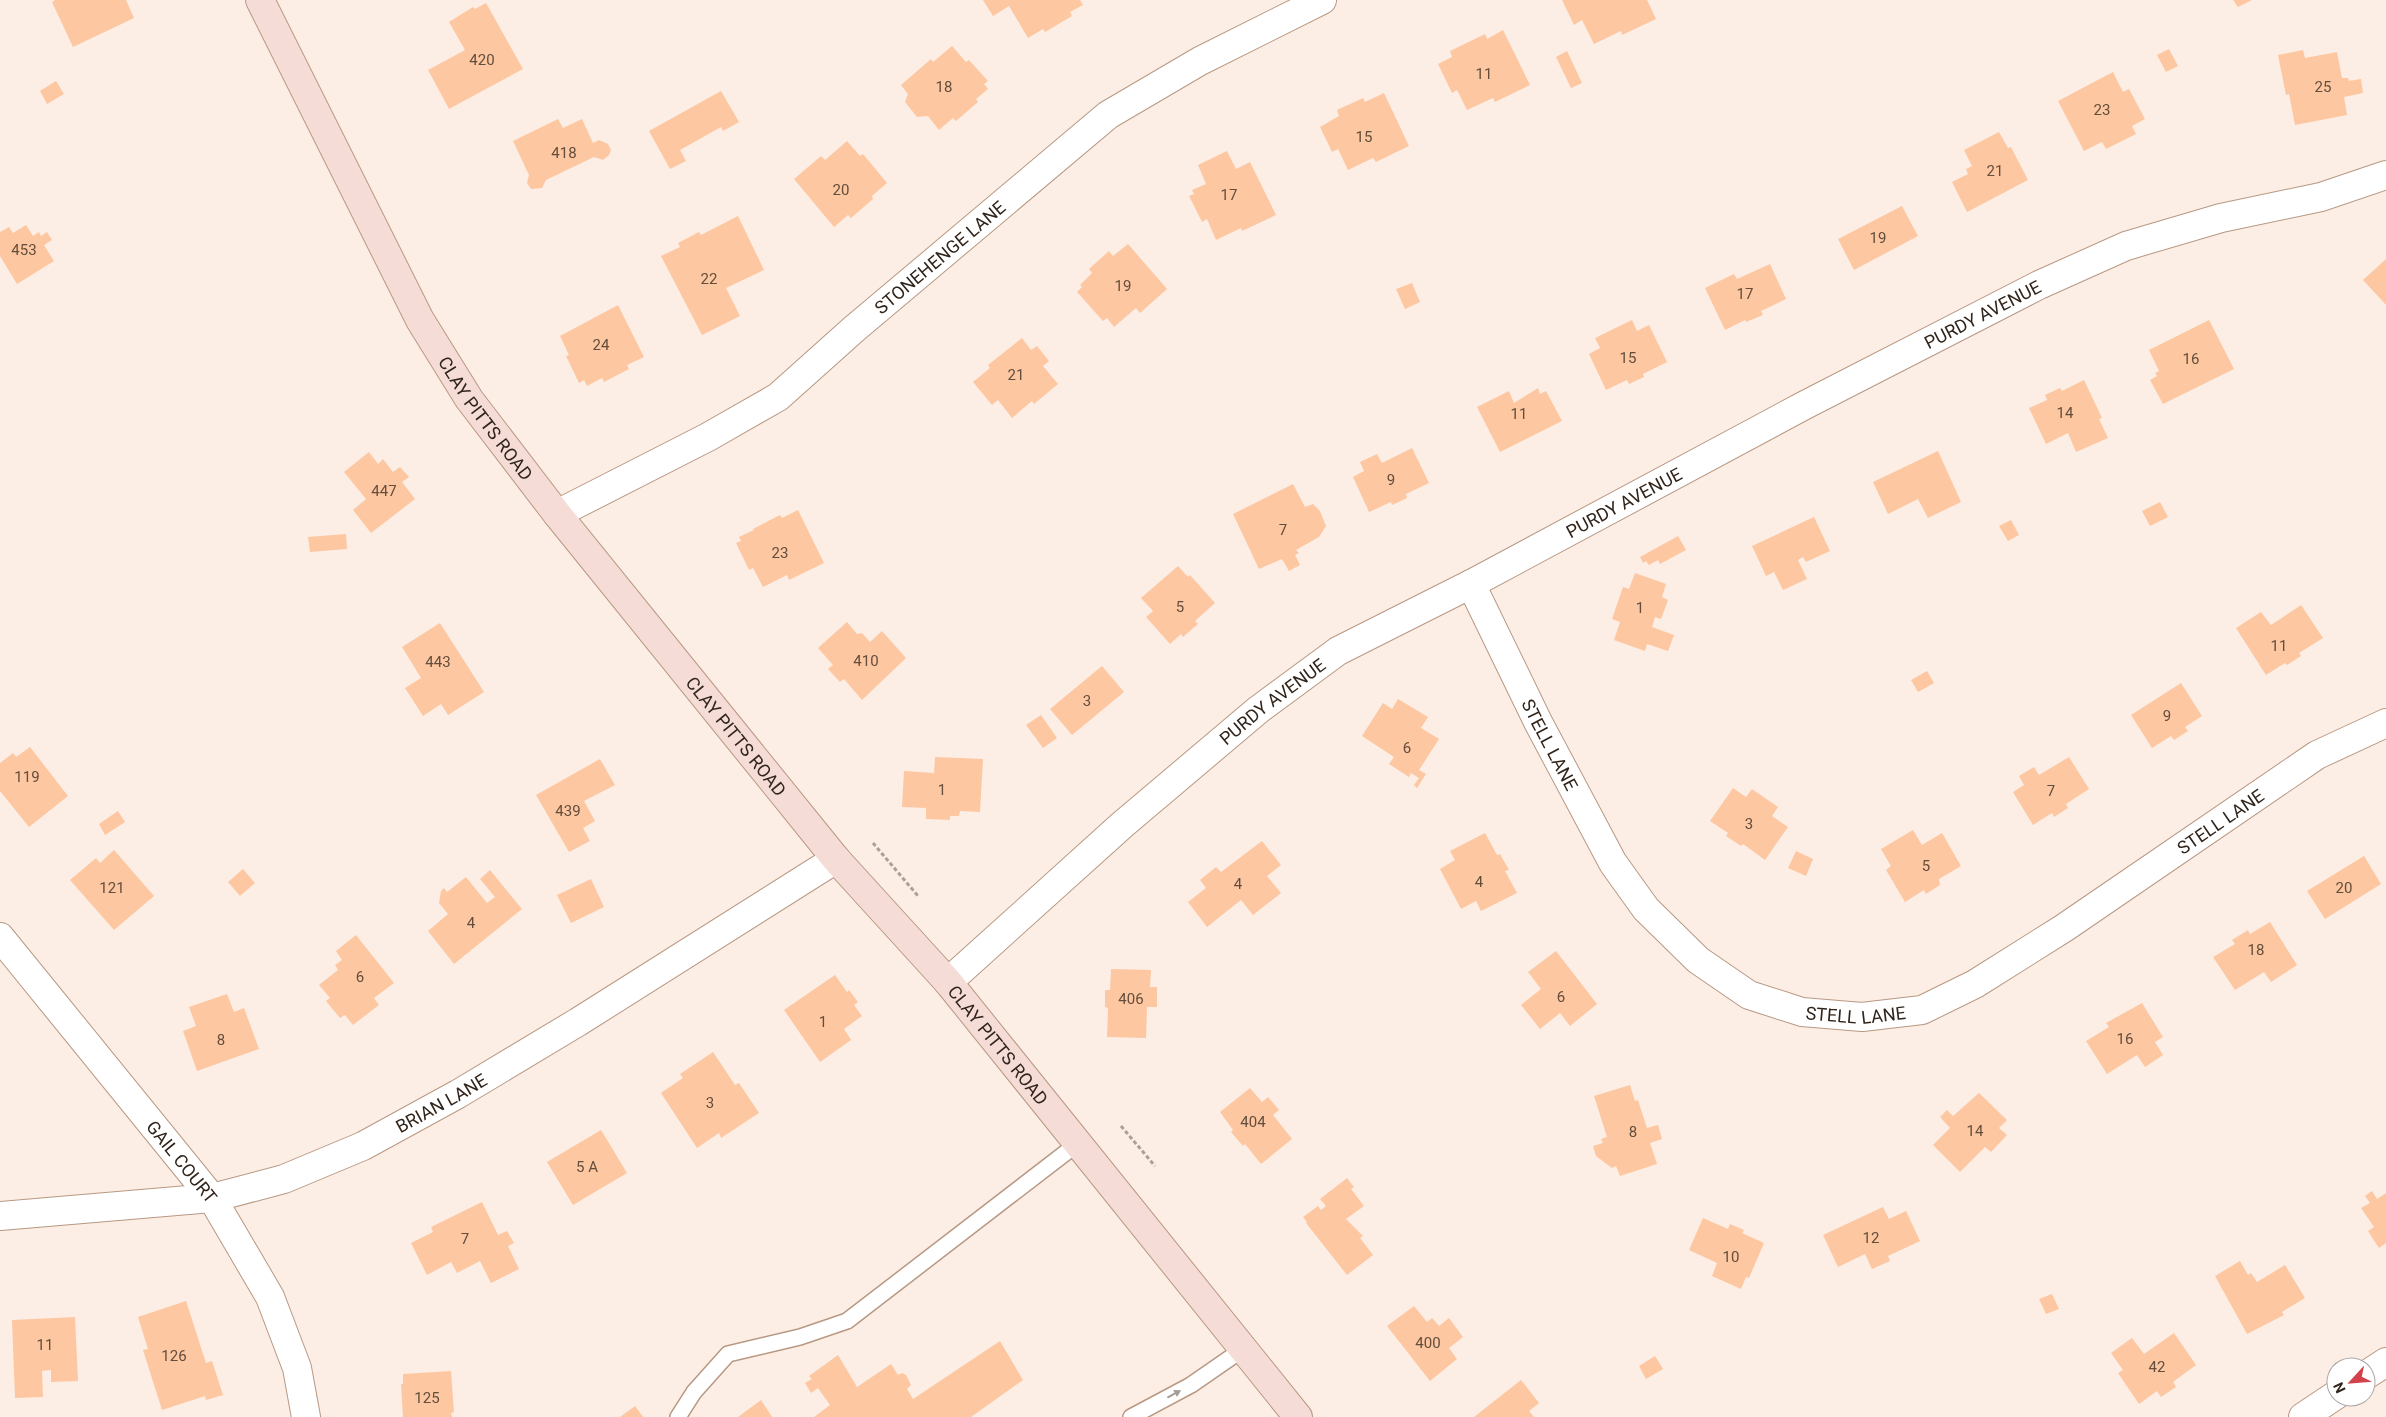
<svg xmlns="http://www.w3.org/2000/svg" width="2386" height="1417" font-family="Roboto,sans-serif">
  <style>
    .building { fill: #fdc7a1 }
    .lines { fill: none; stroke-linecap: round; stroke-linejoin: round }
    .lane-casing { stroke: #b89882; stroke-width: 18 }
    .street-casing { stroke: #b89882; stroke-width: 30 }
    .secondary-casing { stroke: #b89882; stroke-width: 30 }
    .path { stroke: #ad9f96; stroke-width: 3; stroke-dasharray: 4 2.5; stroke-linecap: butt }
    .lane { stroke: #fff; stroke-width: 15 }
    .street { stroke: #fff; stroke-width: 28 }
    .secondary { stroke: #f5dcd6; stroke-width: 28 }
    .oneway { fill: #a29c98 }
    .labels { text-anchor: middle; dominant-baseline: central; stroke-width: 4; stroke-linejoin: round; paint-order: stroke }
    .number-label { font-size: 15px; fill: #634d3c }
    .street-label { font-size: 18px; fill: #30241b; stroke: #fff }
  </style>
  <rect width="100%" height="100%" fill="#fceee5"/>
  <path class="building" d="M 55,0 L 126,0 L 134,18 L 73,47 L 52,2 Z
    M 983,0 L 1080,0 L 1083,5 L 1070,12 L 1072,16 L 1045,32 L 1043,29 L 1028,38 L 1009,6 L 993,16 Z
    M 1562,0 L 1647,0 L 1656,19 L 1622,35 L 1621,31 L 1594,44 L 1582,20 L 1574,25 Z
    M 2233,0 L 2252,0 L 2238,7 Z
    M 486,3 L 523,69 L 449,109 L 428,70 L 465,50 L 449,22 L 473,7 L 475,9 Z
    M 1503,30 L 1530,85 L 1495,102 L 1493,98 L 1467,110 L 1457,90 L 1452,93 L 1438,64 L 1452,57 L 1450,51 L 1485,34 L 1487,39 Z
    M 952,46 L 966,62 L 969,60 L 988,81 L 984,84 L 988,89 L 976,99 L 978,102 L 956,121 L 953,118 L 939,130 L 928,116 L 917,117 L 905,102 L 908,94 L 901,85 L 931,59 L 933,62 Z
    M 2169,49 L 2178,66 L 2166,72 L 2157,55 Z
    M 2303,50 L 2305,58 L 2337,52 L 2342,78 L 2348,78 L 2349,81 L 2361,79 L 2363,93 L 2344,97 L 2347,115 L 2295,125 L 2289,94 L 2286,95 L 2278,55 Z
    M 1567,51 L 1582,83 L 1571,88 L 1556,57 Z
    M 2113,72 L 2123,92 L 2129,89 L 2145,119 L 2132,126 L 2136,134 L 2106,149 L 2102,142 L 2084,151 L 2058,101 Z
    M 56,81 L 64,94 L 47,104 L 40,91 Z
    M 721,91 L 739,122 L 723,131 L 721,127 L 680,150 L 686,161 L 670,169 L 649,131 Z
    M 1384,93 L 1409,146 L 1376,162 L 1373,158 L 1348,170 L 1338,149 L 1332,152 L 1320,127 L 1339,116 L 1337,110 L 1363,98 L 1365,102 Z
    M 558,119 L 563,128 L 582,119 L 593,143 L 599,140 L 608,144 L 611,150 L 609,155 L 603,160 L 594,157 L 546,180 L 542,188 L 531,189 L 527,183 L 529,175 L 513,141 Z
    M 1999,132 L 2008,148 L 2011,147 L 2028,180 L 1967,212 L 1952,182 L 1968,174 L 1966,169 L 1972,166 L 1964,150 Z
    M 847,141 L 860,156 L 863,154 L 887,183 L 872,196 L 873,199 L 851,218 L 848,215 L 834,227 L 794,179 L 821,156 L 825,160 Z
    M 1227,151 L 1236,169 L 1250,162 L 1276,215 L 1242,231 L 1241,228 L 1216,240 L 1207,219 L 1202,222 L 1189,196 L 1194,194 L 1192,190 L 1206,184 L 1198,165 Z
    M 1902,206 L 1918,236 L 1854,270 L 1838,239 Z
    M 738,216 L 764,270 L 726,288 L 740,316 L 702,335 L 661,256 L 680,247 L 678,243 L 699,232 L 701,235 Z
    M 26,225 L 33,236 L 39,232 L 41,236 L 47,232 L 52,240 L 44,245 L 54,261 L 17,284 L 0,256 L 0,232 L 9,227 L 13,233 Z
    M 1128,244 L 1167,289 L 1140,313 L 1136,308 L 1114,327 L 1107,318 L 1103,321 L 1077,292 L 1082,287 L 1080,285 L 1092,273 L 1089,269 L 1109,251 L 1113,256 Z
    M 2386,259 L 2386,305 L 2363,280 Z
    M 1770,264 L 1786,299 L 1761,311 L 1763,315 L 1746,322 L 1745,320 L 1725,330 L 1705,288 L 1734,274 L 1737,279 Z
    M 1412,283 L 1420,302 L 1405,309 L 1396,289 Z
    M 618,305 L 644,357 L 627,365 L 629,369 L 604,382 L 602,378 L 587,386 L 584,380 L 579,383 L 566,356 L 569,355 L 560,336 Z
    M 1632,320 L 1637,331 L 1649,325 L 1667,362 L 1643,374 L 1644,377 L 1629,384 L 1627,380 L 1606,390 L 1589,354 L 1600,348 L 1595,338 Z
    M 2209,320 L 2234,369 L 2163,404 L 2150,380 L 2157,376 L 2155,373 L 2159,371 L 2149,350 Z
    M 1022,338 L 1031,350 L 1037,346 L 1049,361 L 1043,366 L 1058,384 L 1034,404 L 1032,401 L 1012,418 L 998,400 L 992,405 L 973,382 L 990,368 L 988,365 Z
    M 2084,380 L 2102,418 L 2099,419 L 2108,438 L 2076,452 L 2068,433 L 2046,444 L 2029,408 L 2047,400 L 2045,395 L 2060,388 L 2062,391 Z
    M 1538,388 L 1540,394 L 1546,391 L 1562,421 L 1500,452 L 1477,407 L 1509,391 L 1514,403 Z
    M 1412,448 L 1429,483 L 1406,494 L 1407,498 L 1392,505 L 1391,502 L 1369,512 L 1353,477 L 1364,471 L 1360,462 L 1377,454 L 1382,463 Z
    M 1938,451 L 1961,502 L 1928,518 L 1918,499 L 1888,514 L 1873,482 Z
    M 369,452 L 378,464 L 383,459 L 393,472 L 400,467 L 409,477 L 402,482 L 415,499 L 371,533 L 353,510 L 366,499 L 344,472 Z
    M 1293,484 L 1305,507 L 1313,504 L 1320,511 L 1326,526 L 1319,537 L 1296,550 L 1299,553 L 1295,555 L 1300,565 L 1289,571 L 1282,559 L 1259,569 L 1233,514 Z
    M 2160,502 L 2168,517 L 2150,526 L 2142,511 Z
    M 798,510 L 824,563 L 789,580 L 787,575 L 763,587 L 753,568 L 749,570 L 736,543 L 741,541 L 739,537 L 754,530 L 753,529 L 780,515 L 782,518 Z
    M 1814,517 L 1830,551 L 1806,562 L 1803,557 L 1798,560 L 1807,579 L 1783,590 L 1774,572 L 1766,576 L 1752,546 Z
    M 2011,520 L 2019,535 L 2008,541 L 1999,526 Z
    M 346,534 L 347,549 L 310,552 L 308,537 Z
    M 1678,536 L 1686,550 L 1660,564 L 1658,560 L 1649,565 L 1646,561 L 1643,563 L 1640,557 Z
    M 1178,566 L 1188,577 L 1190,575 L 1215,603 L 1195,621 L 1198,624 L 1183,637 L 1181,634 L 1170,644 L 1146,617 L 1153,611 L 1141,598 Z
    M 1635,573 L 1666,584 L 1662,597 L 1668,600 L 1661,619 L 1655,617 L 1652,627 L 1674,635 L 1668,651 L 1647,644 L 1645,651 L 1614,640 L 1620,622 L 1612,619 L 1623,587 L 1629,589 Z
    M 2301,605 L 2323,638 L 2299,653 L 2301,656 L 2287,665 L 2285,663 L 2266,675 L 2236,628 L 2261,612 L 2271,625 Z
    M 847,622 L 857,634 L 862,633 L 870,642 L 882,631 L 906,658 L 862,700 L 844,679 L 840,682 L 828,669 L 833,665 L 818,648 Z
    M 440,623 L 484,692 L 448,715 L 441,704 L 423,716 L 405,688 L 421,678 L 402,647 Z
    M 1102,666 L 1124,692 L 1072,735 L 1050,709 Z
    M 1927,671 L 1934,683 L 1918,692 L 1911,680 Z
    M 2181,683 L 2202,716 L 2185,727 L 2188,731 L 2174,740 L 2171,736 L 2152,748 L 2131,715 Z
    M 1398,699 L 1428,717 L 1421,728 L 1439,739 L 1419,770 L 1426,774 L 1417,788 L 1414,785 L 1419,778 L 1411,773 L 1409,777 L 1389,764 L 1394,757 L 1362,736 L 1383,703 L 1392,709 Z
    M 1041,715 L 1057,738 L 1043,748 L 1026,725 Z
    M 30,747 L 68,796 L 29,827 L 0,791 L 0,763 L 13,753 L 16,757 Z
    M 935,757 L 983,759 L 980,812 L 960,811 L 959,816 L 950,816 L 950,820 L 926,819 L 926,808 L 902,807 L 904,771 L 934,773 Z
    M 2069,757 L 2089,789 L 2066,804 L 2068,808 L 2054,817 L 2052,813 L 2033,825 L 2013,792 L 2024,785 L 2019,776 L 2034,767 L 2039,775 Z
    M 600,759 L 615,785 L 584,801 L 595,821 L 583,828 L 590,841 L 569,852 L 536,795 Z
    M 1733,788 L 1746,797 L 1752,789 L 1778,807 L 1772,816 L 1788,827 L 1765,860 L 1743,844 L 1741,846 L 1726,836 L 1728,833 L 1710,821 Z
    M 118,811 L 125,822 L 105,835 L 99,824 Z
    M 1913,830 L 1922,845 L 1942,833 L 1961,866 L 1939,879 L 1940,885 L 1926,894 L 1924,890 L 1905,902 L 1886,870 L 1891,866 L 1881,849 Z
    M 1485,833 L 1497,855 L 1500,854 L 1509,870 L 1505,871 L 1517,893 L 1481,911 L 1476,901 L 1461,909 L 1440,869 L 1455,860 L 1450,851 Z
    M 1262,841 L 1281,865 L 1267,876 L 1281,893 L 1253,915 L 1241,900 L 1207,927 L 1188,902 L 1206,888 L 1200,880 L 1216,867 L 1221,872 Z
    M 114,850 L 154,896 L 114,930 L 70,880 L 96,858 L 100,863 Z
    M 1796,851 L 1813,859 L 1806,876 L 1788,868 Z
    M 2364,856 L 2381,884 L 2325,919 L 2307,891 Z
    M 243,869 L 255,883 L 240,896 L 228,882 Z
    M 490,870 L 522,909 L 454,964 L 428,931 L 448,914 L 439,903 L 441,891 L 444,888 L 447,892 L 466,877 L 487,903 L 495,897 L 480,879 Z
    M 591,879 L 604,907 L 571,923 L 557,895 Z
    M 2270,922 L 2297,965 L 2271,982 L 2264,972 L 2235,990 L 2213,957 L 2235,944 L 2232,940 L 2248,930 L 2250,934 Z
    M 356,935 L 394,983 L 374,998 L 379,1005 L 353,1025 L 345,1015 L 340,1018 L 326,1001 L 330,998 L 319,985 L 338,970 L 335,965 L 342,960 L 336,951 Z
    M 1556,951 L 1597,1004 L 1570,1026 L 1560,1013 L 1540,1029 L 1521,1005 L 1541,989 L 1528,972 Z
    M 1111,969 L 1151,970 L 1150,987 L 1157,987 L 1157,1007 L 1147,1007 L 1146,1038 L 1107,1037 L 1108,1008 L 1105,1007 L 1105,990 L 1110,990 Z
    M 835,975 L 847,992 L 849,990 L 858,1002 L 854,1005 L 862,1016 L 844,1029 L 851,1040 L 820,1062 L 784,1010 Z
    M 227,994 L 234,1012 L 244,1008 L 259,1049 L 197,1071 L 183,1031 L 196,1026 L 189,1007 Z
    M 2142,1003 L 2163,1037 L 2155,1042 L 2163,1055 L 2145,1067 L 2137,1055 L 2107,1074 L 2086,1041 L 2109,1027 L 2106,1023 Z
    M 713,1052 L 735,1085 L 739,1083 L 759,1113 L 721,1138 L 719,1133 L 697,1148 L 661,1093 L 683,1078 L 680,1074 Z
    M 1630,1085 L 1635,1101 L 1638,1100 L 1647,1128 L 1658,1125 L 1662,1139 L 1650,1143 L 1657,1164 L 1620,1176 L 1616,1166 L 1612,1168 L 1596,1156 L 1593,1146 L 1603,1143 L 1601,1139 L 1607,1137 L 1594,1096 Z
    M 1250,1088 L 1262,1102 L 1268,1097 L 1279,1110 L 1273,1115 L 1292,1139 L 1261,1164 L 1245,1144 L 1243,1146 L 1231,1132 L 1233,1130 L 1220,1112 Z
    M 1979,1093 L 2007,1120 L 1999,1128 L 2007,1135 L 1991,1152 L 1985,1147 L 1960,1172 L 1933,1145 L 1950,1128 L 1940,1117 L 1947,1110 L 1953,1116 Z
    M 601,1130 L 627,1173 L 573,1205 L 547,1162 Z
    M 1347,1178 L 1354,1187 L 1351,1189 L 1364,1206 L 1346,1219 L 1363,1236 L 1360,1238 L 1373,1255 L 1347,1275 L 1306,1223 L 1307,1222 L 1303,1217 L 1318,1206 L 1321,1210 L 1326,1206 L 1320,1199 Z
    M 2372,1191 L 2377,1199 L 2386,1193 L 2386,1243 L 2379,1248 L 2368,1231 L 2374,1227 L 2361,1208 L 2370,1203 L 2365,1196 Z
    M 482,1202 L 498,1235 L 507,1231 L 514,1243 L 508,1246 L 519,1269 L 491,1283 L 480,1261 L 457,1273 L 451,1262 L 427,1275 L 411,1243 L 433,1232 L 431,1227 Z
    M 1883,1207 L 1889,1219 L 1906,1211 L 1920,1241 L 1888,1256 L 1890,1261 L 1872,1269 L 1865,1254 L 1838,1267 L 1823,1235 Z
    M 1703,1218 L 1728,1229 L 1730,1224 L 1744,1230 L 1742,1233 L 1764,1243 L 1749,1278 L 1746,1277 L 1741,1289 L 1712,1276 L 1717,1263 L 1689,1250 Z
    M 2240,1261 L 2248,1275 L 2251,1273 L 2257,1282 L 2285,1265 L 2305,1298 L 2282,1312 L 2284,1315 L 2247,1334 L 2215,1276 Z
    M 2052,1294 L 2059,1309 L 2046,1314 L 2039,1299 Z
    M 186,1301 L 206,1363 L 212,1361 L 223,1395 L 206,1400 L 205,1396 L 162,1410 L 143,1350 L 148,1349 L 138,1317 Z
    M 1414,1306 L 1427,1322 L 1432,1318 L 1439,1326 L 1449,1318 L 1463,1337 L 1449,1348 L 1457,1359 L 1430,1381 L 1387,1326 Z
    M 75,1317 L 78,1381 L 51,1382 L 51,1370 L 42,1371 L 43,1397 L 15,1398 L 12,1320 Z
    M 2174,1333 L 2196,1365 L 2173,1382 L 2176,1387 L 2161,1397 L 2157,1391 L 2139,1404 L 2118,1373 L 2123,1370 L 2111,1353 L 2132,1338 L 2144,1354 Z
    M 1000,1341 L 1023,1380 L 971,1417 L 814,1417 L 830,1405 L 818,1388 L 811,1393 L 805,1383 L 812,1379 L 809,1376 L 838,1355 L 857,1387 L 891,1364 L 898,1375 L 902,1373 L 906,1375 L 911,1385 L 907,1389 L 913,1399 Z
    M 1655,1356 L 1663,1369 L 1646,1379 L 1639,1366 Z
    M 451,1371 L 454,1412 L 451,1413 L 452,1417 L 403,1417 L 401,1384 L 403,1384 L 403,1374 Z
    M 1521,1380 L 1539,1403 L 1529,1411 L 1534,1417 L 1474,1417 Z
    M 761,1400 L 772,1417 L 738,1417 Z
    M 635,1406 L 643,1417 L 620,1417 Z"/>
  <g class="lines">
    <defs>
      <path id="lane" d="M 678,1417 L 694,1392 L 728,1354 L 800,1337 L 847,1321 L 1077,1144
        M 1131,1417 L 1191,1385 L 1243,1349"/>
      <g id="street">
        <path id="s1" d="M 557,514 L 708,437 L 778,397 L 854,329 L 1108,115 L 1200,61 L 1322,0"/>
        <path id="s2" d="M 1471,584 L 1538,722 L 1613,863 L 1646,909 L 1698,960 L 1749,995 L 1802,1012 L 1862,1017 L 1922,1010 L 1975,984 L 2064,928 L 2317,755 L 2386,723"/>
        <path id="s3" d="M 0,937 L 212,1198 L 270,1297 L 297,1368 L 306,1417"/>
        <path id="s4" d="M 948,982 L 1122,825 L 1258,710 L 1338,651 L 1471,584 L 1805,405 L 2039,285 L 2126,246 L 2221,218 L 2321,197 L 2386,175"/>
        <path id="s5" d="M 0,1216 L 212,1198 L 284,1179 L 363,1146 L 458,1094 L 578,1022 L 836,859"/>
        <path d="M 2366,1375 L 2386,1362"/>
        <path d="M 2303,1417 L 2336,1395"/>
      </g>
      <g id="secondary">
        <path id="s6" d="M 260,0 L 420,320 L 469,399 L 557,514 L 836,859 L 948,982 L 1298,1417"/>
      </g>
    </defs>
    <use href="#lane" class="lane-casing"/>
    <use href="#street" class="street-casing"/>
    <use href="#secondary" class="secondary-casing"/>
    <path class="path" d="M 873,843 L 918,896
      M 1121,1126 L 1155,1166"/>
    <use href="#lane" class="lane"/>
    <use href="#street" class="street"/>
    <use href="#secondary" class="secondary"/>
  </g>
  <defs><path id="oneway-solid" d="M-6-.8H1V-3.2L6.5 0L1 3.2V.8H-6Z" transform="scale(1.25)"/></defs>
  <use class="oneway" href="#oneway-solid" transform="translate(1174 1394) rotate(-28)"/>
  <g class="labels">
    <g class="number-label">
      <text x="482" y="60">420</text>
      <text x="1484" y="74">11</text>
      <text x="944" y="87">18</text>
      <text x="2323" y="87">25</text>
      <text x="2102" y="110">23</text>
      <text x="1364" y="137">15</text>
      <text x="564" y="153">418</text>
      <text x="1995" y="171">21</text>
      <text x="841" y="190">20</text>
      <text x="1229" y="195">17</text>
      <text x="1878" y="238">19</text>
      <text x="24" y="250">453</text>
      <text x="709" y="279">22</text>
      <text x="1123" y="286">19</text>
      <text x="1745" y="294">17</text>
      <text x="601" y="345">24</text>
      <text x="1628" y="358">15</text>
      <text x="2191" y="359">16</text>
      <text x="1016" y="375">21</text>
      <text x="2065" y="413">14</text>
      <text x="1519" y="414">11</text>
      <text x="1391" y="480">9</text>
      <text x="384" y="491">447</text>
      <text x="1283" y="530">7</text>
      <text x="780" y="553">23</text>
      <text x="1180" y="607">5</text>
      <text x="1640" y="608">1</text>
      <text x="2279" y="646">11</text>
      <text x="866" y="661">410</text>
      <text x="438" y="662">443</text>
      <text x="1087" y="701">3</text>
      <text x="2167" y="716">9</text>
      <text x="1407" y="748">6</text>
      <text x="27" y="777">119</text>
      <text x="942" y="790">1</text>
      <text x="2051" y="791">7</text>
      <text x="568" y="811">439</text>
      <text x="1749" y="824">3</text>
      <text x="1926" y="866">5</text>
      <text x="1479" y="882">4</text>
      <text x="1238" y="884">4</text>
      <text x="112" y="888">121</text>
      <text x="2344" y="888">20</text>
      <text x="471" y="923">4</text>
      <text x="2256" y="950">18</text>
      <text x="360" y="977">6</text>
      <text x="1561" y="997">6</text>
      <text x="1131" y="999">406</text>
      <text x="823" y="1022">1</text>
      <text x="2125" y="1039">16</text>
      <text x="221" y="1040">8</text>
      <text x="710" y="1103">3</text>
      <text x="1253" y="1122">404</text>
      <text x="1975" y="1131">14</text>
      <text x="1633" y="1132">8</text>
      <text x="587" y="1167">5 A</text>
      <text x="1871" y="1238">12</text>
      <text x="465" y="1239">7</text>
      <text x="1731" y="1257">10</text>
      <text x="1428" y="1343">400</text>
      <text x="45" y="1345">11</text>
      <text x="174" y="1356">126</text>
      <text x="2157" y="1367">42</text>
      <text x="427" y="1398">125</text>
    </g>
    <g class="street-label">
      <text stroke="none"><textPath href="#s1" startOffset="464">STONEHENGE LANE</textPath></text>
      <text stroke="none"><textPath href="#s4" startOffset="1239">PURDY AVENUE</textPath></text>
      <text stroke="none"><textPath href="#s6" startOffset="476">CLAY PITTS ROAD</textPath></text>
      <text stroke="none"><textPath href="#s4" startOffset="834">PURDY AVENUE</textPath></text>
      <text stroke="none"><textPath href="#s4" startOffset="429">PURDY AVENUE</textPath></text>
      <text stroke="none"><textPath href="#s6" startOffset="881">CLAY PITTS ROAD</textPath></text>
      <text stroke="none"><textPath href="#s2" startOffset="179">STELL LANE</textPath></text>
      <text stroke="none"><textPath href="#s2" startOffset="1034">STELL LANE</textPath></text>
      <text stroke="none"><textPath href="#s2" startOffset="614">STELL LANE</textPath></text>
      <text stroke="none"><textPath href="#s6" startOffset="1286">CLAY PITTS ROAD</textPath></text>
      <text stroke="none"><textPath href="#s5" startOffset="462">BRIAN LANE</textPath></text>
      <text stroke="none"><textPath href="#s3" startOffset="289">GAIL COURT</textPath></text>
    </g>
  </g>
  <g transform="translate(2351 1382) rotate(244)"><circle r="24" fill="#ffffff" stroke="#aca7a4"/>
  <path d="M0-4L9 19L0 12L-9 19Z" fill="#d2424c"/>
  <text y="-8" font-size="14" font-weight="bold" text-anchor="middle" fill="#30241b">N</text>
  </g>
</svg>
